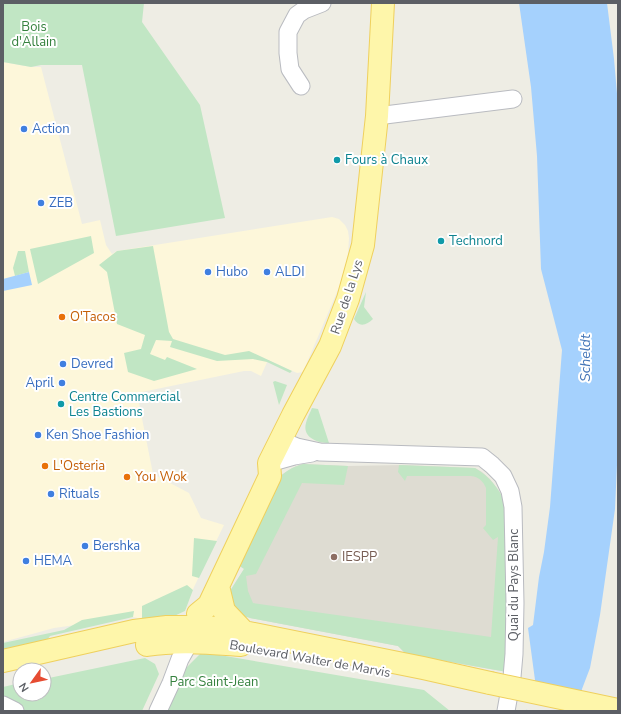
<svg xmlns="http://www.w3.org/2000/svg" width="621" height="714" font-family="'Nunito Sans',sans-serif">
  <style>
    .commercial { fill: #fdf7da }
    .education { fill: #dedcd2 }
    .green { fill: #c1e6c4 }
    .water { fill: #a5d1fd }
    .pier { fill: #eeede4 }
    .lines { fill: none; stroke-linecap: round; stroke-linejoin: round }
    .minor-casing { stroke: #b9bbc0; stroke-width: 19 }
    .major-casing { stroke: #efd05d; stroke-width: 24 }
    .minor { stroke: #fff; stroke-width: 17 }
    .major { stroke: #fef6aa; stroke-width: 22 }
    .major-bridge-casing { stroke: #efd05d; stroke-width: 24; stroke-linecap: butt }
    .major-bridge { stroke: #fef6aa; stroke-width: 22 }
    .shop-dot { fill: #3f7fe0; stroke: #fff; stroke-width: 1.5 }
    .culture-dot { fill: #0f9aa8; stroke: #fff; stroke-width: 1.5 }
    .food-dot { fill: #e8710a; stroke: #fff; stroke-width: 1.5 }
    .education-dot { fill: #8d6e63; stroke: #fff; stroke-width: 1.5 }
    .labels { text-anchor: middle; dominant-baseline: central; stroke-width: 4; stroke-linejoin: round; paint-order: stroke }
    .park-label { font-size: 13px; fill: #36823f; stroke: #fff }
    .shop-label { font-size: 13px; fill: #366cbe; stroke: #fff; text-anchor: start }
    .culture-label { font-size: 13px; fill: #0d838f; stroke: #fff; text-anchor: start }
    .street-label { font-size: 13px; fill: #5c5f65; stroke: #fff }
    .food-label { font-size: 13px; fill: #c56008; stroke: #fff; text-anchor: start }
    .education-label { font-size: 13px; fill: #785e54; stroke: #fff; text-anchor: start }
    .water-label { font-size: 14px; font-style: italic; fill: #4476b8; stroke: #fff }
  </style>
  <rect width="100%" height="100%" fill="#eeede4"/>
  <path class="commercial" d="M 3,62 L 31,67 L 41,67 L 82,224 L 100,220 L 106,245 L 112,254 L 117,251 L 332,217 L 339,219 L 345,225 L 348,231 L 349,238 L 348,254 L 345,273 L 303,372 L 297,373 L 268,360 L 261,376 L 251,371 L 244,371 L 137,393 L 153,474 L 189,493 L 201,518 L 224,525 L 194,587 L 185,611 L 170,618 L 142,619 L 133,617 L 54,628 L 3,642 Z"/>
  <path class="education" d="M 303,464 L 348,466 L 402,465 L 475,468 L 482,472 L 490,479 L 501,494 L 507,672 L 406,654 L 398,646 L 250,618 L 230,591 L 244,569 L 281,475 L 296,466 Z"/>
  <path class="green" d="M 3,3 L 144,3 L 142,22 L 200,105 L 225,218 L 116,236 L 82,65 L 41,65 L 31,67 L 3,62 Z
    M 91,236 L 94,253 L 38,284 L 30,249 Z
    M 153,246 L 169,332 L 173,339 L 225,355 L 249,351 L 292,371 L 290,373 L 267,362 L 253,359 L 217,361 L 170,347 L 172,341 L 156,340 L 150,354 L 165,360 L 167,357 L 197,369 L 154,381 L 128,372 L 124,353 L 141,349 L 145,335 L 117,324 L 107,272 L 99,265 L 117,251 Z
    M 18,251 L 25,251 L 29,272 L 15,276 L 13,268 Z
    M 366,292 L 364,307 L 373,319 C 367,325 359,328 354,319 Z
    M 275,381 L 287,385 L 279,405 L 273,382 Z
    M 312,408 L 318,409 L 329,443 C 317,443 302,437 306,423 C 307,418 310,413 312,408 Z
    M 303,464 L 348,466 L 344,485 L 302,483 L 256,574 L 246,576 L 248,591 L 253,603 L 491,637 L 498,537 L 493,540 L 483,528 L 486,525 L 486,488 C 483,481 479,477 471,476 L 407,476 L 405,481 L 398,472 L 399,465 L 475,468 C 489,476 499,488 505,503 L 507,672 L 406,654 L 398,646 L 250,618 C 231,613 234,608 230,591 L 244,569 L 238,565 L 276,481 C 284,472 292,467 303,464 Z
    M 194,538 L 217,541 L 199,578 L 192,576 Z
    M 187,585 L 193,590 L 185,611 L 170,618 L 142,619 L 142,606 Z
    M 134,611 L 133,617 L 50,636 L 45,643 L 3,652 L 3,643 L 64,630 L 82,620 Z
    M 202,652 L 424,690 L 450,711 L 164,711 L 184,670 Z
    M 145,658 L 155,664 L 159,674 L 142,711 L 21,711 L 3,700 L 3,687 L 20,683 L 20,694 L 44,694 L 44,679 Z"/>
  <path class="water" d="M 519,3 L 607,3 L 614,59 L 618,105 L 618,443 L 615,509 L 600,615 L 590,668 L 582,689 L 579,711 L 526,711 L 535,680 L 528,628 L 533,625 L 539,577 L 544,552 L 550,507 L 562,350 L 541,269 L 537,156 L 531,87 Z
    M 29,272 L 32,285 L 3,291 L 3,279 Z"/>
  <path class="pier" d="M 533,681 L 581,711 L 531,711 L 524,709 Z"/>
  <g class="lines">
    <defs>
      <path id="minor" d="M 301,86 L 290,69 L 288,53 L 288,32 L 297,15 L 304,10 L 322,3
        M 377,116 L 513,99
        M 280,440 L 297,447 L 320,452 L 482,457 L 492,465 L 503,476 L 510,491 L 513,507 L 515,603 L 514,654 L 512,677 L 506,711
        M 269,463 L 294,456 L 312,453
        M 3,705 L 15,711
        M 158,711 L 171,683 L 180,659 L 189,643"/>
      <path id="major" d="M 218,586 L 224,611 L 244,632
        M 198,614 L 209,605 L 270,476 L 269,463 L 293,415 L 330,346 L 348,299 L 363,245 L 377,116 L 383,3
        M 147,645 C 178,640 210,643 241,645
        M 3,661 L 134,631 L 167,627 L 206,627 L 244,632 L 423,668 L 490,683"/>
    </defs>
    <use href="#minor" class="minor-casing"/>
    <use href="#major" class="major-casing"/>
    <use href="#minor" class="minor"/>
    <use href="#major" class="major"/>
    <defs>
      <path id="major-bridge" d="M 490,683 L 618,710"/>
    </defs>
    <use href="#major-bridge" class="major-bridge-casing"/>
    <use href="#major-bridge" class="major-bridge"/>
  </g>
  <g class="shop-dot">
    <circle cx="24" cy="129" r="4"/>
    <circle cx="41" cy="203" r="4"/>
    <circle cx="208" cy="272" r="4"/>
    <circle cx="267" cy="272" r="4"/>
    <circle cx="63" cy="364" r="4"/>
    <circle cx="62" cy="383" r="4"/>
    <circle cx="38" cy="435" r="4"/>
    <circle cx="51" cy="494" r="4"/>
    <circle cx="85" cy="546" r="4"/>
    <circle cx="26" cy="561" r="4"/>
  </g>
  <g class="culture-dot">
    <circle cx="337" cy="160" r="4"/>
    <circle cx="441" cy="241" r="4"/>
    <circle cx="61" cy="404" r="4"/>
  </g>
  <g class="food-dot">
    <circle cx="62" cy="317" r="4"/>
    <circle cx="45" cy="466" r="4"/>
    <circle cx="127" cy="477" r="4"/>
  </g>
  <circle class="education-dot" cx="334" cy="557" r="4"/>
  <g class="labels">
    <g class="park-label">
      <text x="34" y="27">Bois<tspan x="34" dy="15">d'Allain</tspan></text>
      <text x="214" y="682">Parc Saint-Jean</text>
    </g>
    <g class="shop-label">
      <text x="32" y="129">Action</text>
      <text x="49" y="203">ZEB</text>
      <text x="216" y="272">Hubo</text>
      <text x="275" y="272">ALDI</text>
      <text x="71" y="364">Devred</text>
      <text x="54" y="383" text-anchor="end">April</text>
      <text x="46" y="435">Ken Shoe Fashion</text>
      <text x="59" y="494">Rituals</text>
      <text x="93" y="546">Bershka</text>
      <text x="34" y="561">HEMA</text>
    </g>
    <g class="culture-label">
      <text x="345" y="160">Fours à Chaux</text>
      <text x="449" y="241">Technord</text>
      <text x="69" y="397">Centre Commercial<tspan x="69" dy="15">Les Bastions</tspan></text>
    </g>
    <g class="street-label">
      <text transform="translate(347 297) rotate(-72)">Rue de la Lys</text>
      <text transform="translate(514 585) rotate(-90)">Quai du Pays Blanc</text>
      <text transform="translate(310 659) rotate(10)">Boulevard Walter de Marvis</text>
    </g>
    <g class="food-label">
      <text x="70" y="317">O'Tacos</text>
      <text x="53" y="466">L'Osteria</text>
      <text x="135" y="477">You Wok</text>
    </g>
    <g class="education-label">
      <text x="342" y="557">IESPP</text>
    </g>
    <g class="water-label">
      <text transform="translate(585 358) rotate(-90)">Scheldt</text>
    </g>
  </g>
  <rect width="621" height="714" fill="none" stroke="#5c5f65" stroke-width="8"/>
  <g transform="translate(32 682) rotate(237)"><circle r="19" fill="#ffffff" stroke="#bebfc1"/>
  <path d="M0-3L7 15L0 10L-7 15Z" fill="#e64c32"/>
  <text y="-6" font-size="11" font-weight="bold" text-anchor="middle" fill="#5c5f65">N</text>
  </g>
</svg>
